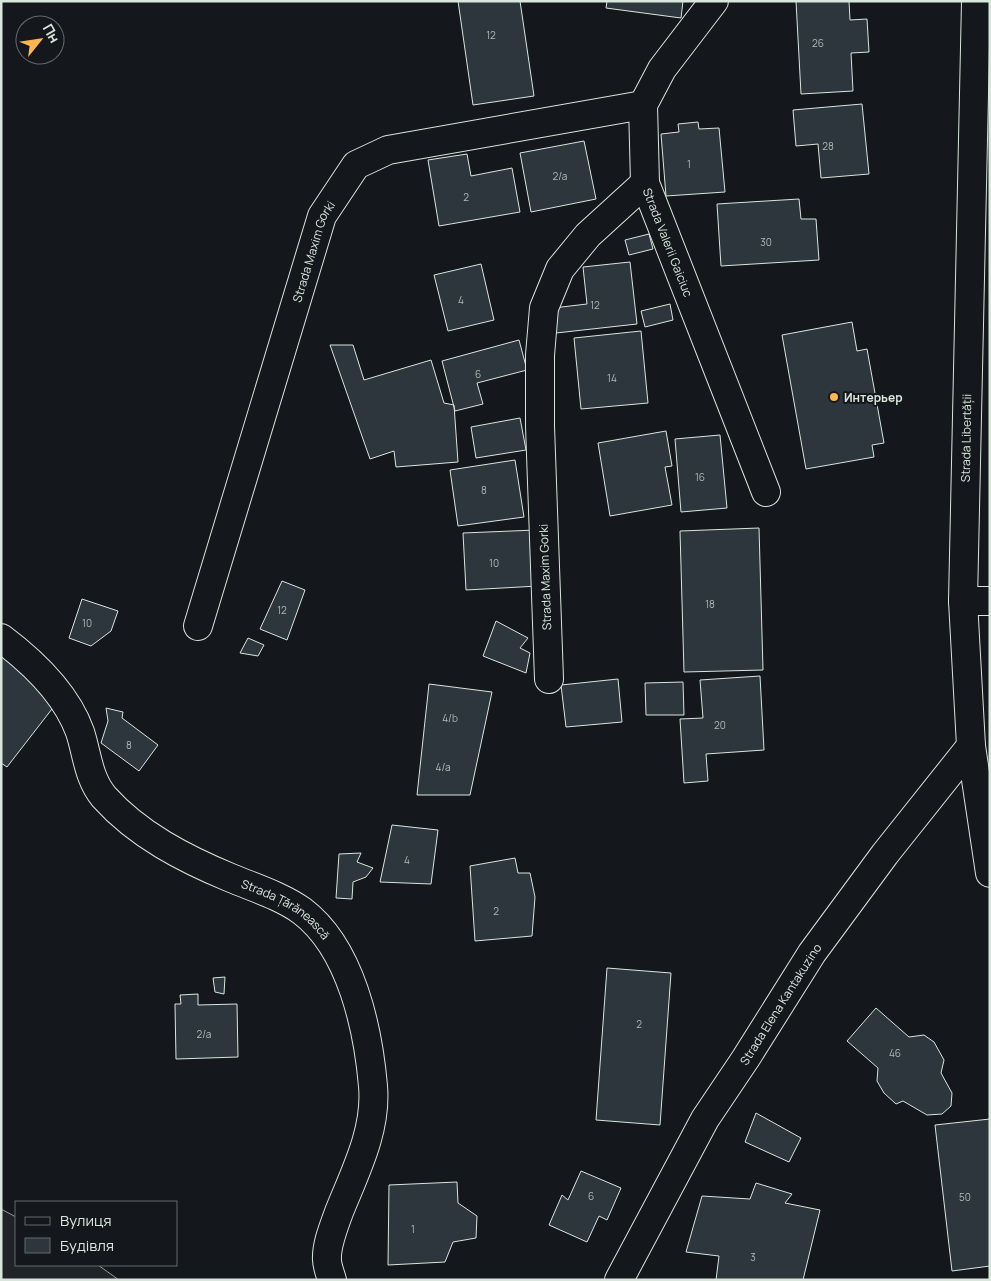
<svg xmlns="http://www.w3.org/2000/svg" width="991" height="1281" font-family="Manrope,sans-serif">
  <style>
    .green { fill: #202428; stroke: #939e99 }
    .building { fill: #2c363c; stroke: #d8e6dc }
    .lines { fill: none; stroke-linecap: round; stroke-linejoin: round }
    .minor-casing { stroke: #d8e6dc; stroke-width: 30 }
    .major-casing { stroke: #d8e6dc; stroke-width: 30 }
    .minor { stroke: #14181c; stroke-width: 28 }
    .major { stroke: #14181c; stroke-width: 28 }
    .poi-dot { fill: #ffb74d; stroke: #14181c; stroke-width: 2 }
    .labels { text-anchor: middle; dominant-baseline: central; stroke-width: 4; stroke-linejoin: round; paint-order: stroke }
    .number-label { font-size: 10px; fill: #adbab4 }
    .street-label { font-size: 12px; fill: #d8e6dc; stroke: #14181c }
    .poi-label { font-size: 12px; font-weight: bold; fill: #d8e6dc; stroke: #14181c; text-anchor: start }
  </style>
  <rect width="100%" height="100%" fill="#14181c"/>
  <path class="green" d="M 1,1209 L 16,1217 L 16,1265 L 98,1265 L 119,1280 L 1,1280 Z"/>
  <path class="building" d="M 458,1 L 520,1 L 534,96 L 473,105 Z
    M 607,1 L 683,1 L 681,18 L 606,8 Z
    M 796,1 L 849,1 L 850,20 L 867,19 L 869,52 L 851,53 L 853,91 L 801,94 Z
    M 862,104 L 869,174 L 821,178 L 818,144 L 796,146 L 793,110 Z
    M 698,122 L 699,129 L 719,128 L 725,192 L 666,196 L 661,134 L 679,132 L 678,124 Z
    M 584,141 L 596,199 L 531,212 L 520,153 Z
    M 467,154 L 471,176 L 512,168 L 520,212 L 439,226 L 428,160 Z
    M 799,199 L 801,219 L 816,219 L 819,260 L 721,266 L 717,204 Z
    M 649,234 L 653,249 L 629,255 L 625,240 Z
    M 630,262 L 637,324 L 556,333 L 553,308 L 587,304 L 583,267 Z
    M 481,264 L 494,320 L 448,331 L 434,275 Z
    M 670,304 L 673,320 L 645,327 L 641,311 Z
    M 852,322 L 857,351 L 867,349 L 884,443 L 872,445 L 874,457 L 806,469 L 782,335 Z
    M 641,331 L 648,403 L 581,409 L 574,338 Z
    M 519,340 L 527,370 L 477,383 L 483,404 L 455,411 L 442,361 Z
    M 330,345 L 353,345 L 364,380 L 431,360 L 444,403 L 454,405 L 458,462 L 396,467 L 394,451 L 370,459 Z
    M 520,418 L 526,450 L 476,458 L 471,427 Z
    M 666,431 L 672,466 L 665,467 L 672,505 L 610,516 L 598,443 Z
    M 720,435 L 727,508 L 681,512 L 675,439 Z
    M 515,460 L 524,517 L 458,526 L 450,470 Z
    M 759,528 L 763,670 L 684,672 L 680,531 Z
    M 536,530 L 538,586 L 466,590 L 463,533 Z
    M 282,581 L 305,590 L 287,640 L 260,629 Z
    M 82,599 L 118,611 L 111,631 L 91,646 L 69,638 Z
    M 496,621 L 528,638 L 520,648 L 530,653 L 526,673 L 483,656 Z
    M 248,638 L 264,645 L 258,656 L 240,653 Z
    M 1,650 L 62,696 L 7,767 L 1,763 Z
    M 760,676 L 764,750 L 706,754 L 708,781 L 684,783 L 680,719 L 703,718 L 700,680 Z
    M 618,679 L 622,722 L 566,727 L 561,685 Z
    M 683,682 L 684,715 L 646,715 L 645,683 Z
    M 429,684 L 492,692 L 470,795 L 417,795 Z
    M 106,708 L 123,712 L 122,718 L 158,745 L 139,771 L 101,743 L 108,721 Z
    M 392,825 L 438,830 L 431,884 L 380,882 Z
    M 361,853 L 357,862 L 373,868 L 366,877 L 353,882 L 352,899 L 336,898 L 339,854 Z
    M 515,858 L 518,873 L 530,873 L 535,897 L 532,936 L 475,941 L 470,866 Z
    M 607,968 L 671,973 L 660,1125 L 596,1120 Z
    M 225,977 L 224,994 L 215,992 L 213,978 Z
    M 198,994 L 198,1005 L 237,1004 L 238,1057 L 176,1059 L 175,1004 L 181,1004 L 180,995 Z
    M 876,1008 L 909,1037 L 924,1035 L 934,1042 L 944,1060 L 941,1073 L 952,1093 L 951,1106 L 942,1114 L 927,1115 L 903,1101 L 896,1104 L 884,1093 L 877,1081 L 878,1068 L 847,1041 Z
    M 756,1113 L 801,1138 L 789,1162 L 745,1142 Z
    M 990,1119 L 990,1266 L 952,1271 L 935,1125 Z
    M 581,1171 L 621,1188 L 607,1220 L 599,1216 L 587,1242 L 549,1225 L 562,1195 L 568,1200 Z
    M 457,1182 L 458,1203 L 477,1216 L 476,1238 L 453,1242 L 445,1262 L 388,1265 L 389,1185 Z
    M 756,1183 L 792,1194 L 785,1203 L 820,1210 L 803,1280 L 716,1280 L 719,1256 L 686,1252 L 702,1196 L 750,1199 Z"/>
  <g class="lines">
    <defs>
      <g id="minor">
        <path id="s1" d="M 714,1 L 662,69 L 643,105 L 645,183 L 766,492"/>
        <path d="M 963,601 L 990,601"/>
        <path id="s2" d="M 198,626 L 322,216 L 356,165 L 388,150 L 643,105"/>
        <path id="s3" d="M 1,638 C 33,662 66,693 80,732 C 87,753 88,778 104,797 C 138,835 185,859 231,878 C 255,888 281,896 302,911 C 351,948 368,1028 373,1086 C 377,1130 355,1172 339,1212 C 334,1226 326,1245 327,1260 C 327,1266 330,1273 332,1280"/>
        <path d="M 549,679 L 540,426 L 540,355 L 544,308 L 560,269 L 588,235 L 645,183"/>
        <path id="s4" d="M 619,1280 L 705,1119 L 746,1058 L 812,953 L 885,854 L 971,746"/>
      </g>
      <path id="major" d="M 976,1 L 963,601 L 971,746 L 990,873"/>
    </defs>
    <use href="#minor" class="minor-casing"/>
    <use href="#major" class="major-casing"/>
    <use href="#minor" class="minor"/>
    <use href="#major" class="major"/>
  </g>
  <circle class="poi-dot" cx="834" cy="397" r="5"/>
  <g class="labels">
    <g class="number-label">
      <text x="491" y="35">12</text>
      <text x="818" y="43">26</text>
      <text x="828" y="146">28</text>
      <text x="689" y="164">1</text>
      <text x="560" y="176">2/a</text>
      <text x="466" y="197">2</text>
      <text x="766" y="242">30</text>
      <text x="461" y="300">4</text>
      <text x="595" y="305">12</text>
      <text x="478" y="374">6</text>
      <text x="612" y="378">14</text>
      <text x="700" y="477">16</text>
      <text x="484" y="490">8</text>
      <text x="494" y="563">10</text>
      <text x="710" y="604">18</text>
      <text x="282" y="610">12</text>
      <text x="87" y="623">10</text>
      <text x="450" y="718">4/b</text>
      <text x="720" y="725">20</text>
      <text x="129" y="745">8</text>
      <text x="443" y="767">4/a</text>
      <text x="407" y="860">4</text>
      <text x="496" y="911">2</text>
      <text x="639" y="1024">2</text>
      <text x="204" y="1034">2/a</text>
      <text x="895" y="1053">46</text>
      <text x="591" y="1196">6</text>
      <text x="965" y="1197">50</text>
      <text x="413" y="1229">1</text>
      <text x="753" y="1257">3</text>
    </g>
    <g class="street-label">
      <text stroke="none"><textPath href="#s1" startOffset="268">Strada Valerii Gaiciuc</textPath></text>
      <text stroke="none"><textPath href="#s2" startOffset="392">Strada Maxim Gorki</textPath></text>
      <text transform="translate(966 438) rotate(-89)">Strada Libertății</text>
      <text transform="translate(545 577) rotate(-92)">Strada Maxim Gorki</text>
      <text stroke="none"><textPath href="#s3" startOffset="410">Strada Țărănească</textPath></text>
      <text stroke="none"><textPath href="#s4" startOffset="320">Strada Elena Kantakuzino</textPath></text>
    </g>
    <g class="poi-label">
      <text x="844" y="397">Интерьер</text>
    </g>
  </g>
  <rect width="991" height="1281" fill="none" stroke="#d8e6dc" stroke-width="5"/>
  <rect x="15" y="1201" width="162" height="65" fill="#14181c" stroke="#626a69"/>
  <rect x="25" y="1217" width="25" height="8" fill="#14181c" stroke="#626a69"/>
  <text x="60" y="1226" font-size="15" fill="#d8e6dc">Вулиця</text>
  <rect x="25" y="1238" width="25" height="15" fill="#2c363c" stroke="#626a69"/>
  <text x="60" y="1251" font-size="15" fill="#d8e6dc">Будівля</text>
  <g transform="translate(40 40) rotate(60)"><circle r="24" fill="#14181c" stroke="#626a69"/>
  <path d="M0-4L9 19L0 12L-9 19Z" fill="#ffb74d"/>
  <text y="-8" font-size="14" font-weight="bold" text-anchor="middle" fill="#d8e6dc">Пн</text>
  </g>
</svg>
